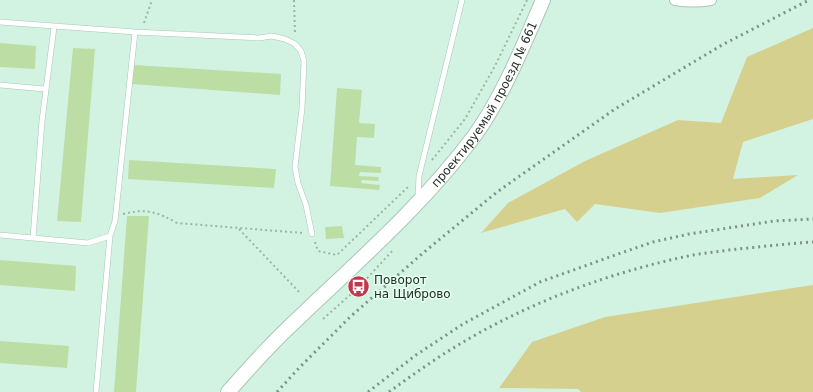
<svg xmlns="http://www.w3.org/2000/svg" width="813" height="392" font-family="'DejaVu Sans',sans-serif">
  <style>
    .green { fill: #d6d08f }
    .building { fill: #bcdea5 }
    .lines { fill: none; stroke-linecap: round; stroke-linejoin: round }
    .service-casing { stroke: #a8c7b6; stroke-width: 6 }
    .minor-casing { stroke: #a8c7b6; stroke-width: 12 }
    .secondary-casing { stroke: #a8c7b6; stroke-width: 16 }
    .path { stroke: #9bb5a7; stroke-width: 2; stroke-dasharray: 2 3; stroke-linecap: butt }
    .service { stroke: #fff; stroke-width: 5 }
    .minor { stroke: #fff; stroke-width: 10 }
    .secondary { stroke: #fff; stroke-width: 14 }
    .rail { stroke: #7d9387; stroke-width: 3; stroke-dasharray: 2 4; stroke-linecap: butt }
    .labels { text-anchor: middle; dominant-baseline: central; stroke-width: 3; stroke-linejoin: round; paint-order: stroke }
    .street-label { font-size: 12px; fill: #24312a; stroke: #e5fff0 }
    .poi-label { font-size: 12px; fill: #24312a; stroke: #e5fff0; text-anchor: start }
  </style>
  <rect width="100%" height="100%" fill="#d3f3e2"/>
  <path class="green" d="M 813,28 L 813,119 L 743,142 L 733,179 L 798,175 L 760,198 L 660,213 L 595,204 L 577,222 L 565,209 L 481,233 L 508,203 L 585,161 L 678,120 L 721,123 L 747,57 Z
    M 813,285 L 813,392 L 581,392 L 578,389 L 499,388 L 532,342 L 605,317 Z"/>
  <path class="building" d="M 0,43 L 36,46 L 35,69 L 0,67 Z
    M 73,48 L 95,49 L 81,222 L 57,221 Z
    M 134,65 L 281,74 L 280,95 L 132,84 Z
    M 337,88 L 362,90 L 359,123 L 375,124 L 374,138 L 357,137 L 355,165 L 381,167 L 381,173 L 360,172 L 359,176 L 379,177 L 378,181 L 362,180 L 361,183 L 380,185 L 379,190 L 330,186 Z
    M 129,160 L 276,169 L 274,188 L 128,179 Z
    M 127,216 L 149,216 L 136,392 L 114,392 Z
    M 342,226 L 344,238 L 326,239 L 325,227 Z
    M 0,260 L 76,266 L 75,291 L 0,285 Z
    M 0,341 L 69,346 L 67,368 L 0,363 Z"/>
  <g class="lines">
    <defs>
      <path id="service" d="M 0,22 L 135,32 L 259,38 L 272,36 L 285,39 L 295,44 L 301,51 L 304,61 L 302,108 L 295,167 L 298,183 L 306,205 L 312,234
        M 0,85 L 45,89
        M 418,198 L 419,176 L 462,0
        M 0,235 L 88,243 L 110,236
        M 33,238 L 42,121 L 54,27
        M 96,392 L 110,236 L 115,221 L 135,32"/>
      <path id="minor" d="M 675,0 C 687,2 699,2 711,0"/>
      <g id="secondary">
        <path id="s1" d="M 228,392 C 247,371 265,350 286,330 C 351,267 421,208 475,135 C 504,94 523,46 543,0"/>
      </g>
    </defs>
    <use href="#service" class="service-casing"/>
    <use href="#minor" class="minor-casing"/>
    <use href="#secondary" class="secondary-casing"/>
    <path class="path" d="M 294,0 L 295,35
      M 144,23 L 152,0
      M 432,160 L 465,119 L 495,66 L 527,0
      M 123,214 C 145,208 158,212 177,223 L 303,233
      M 239,229 L 300,293
      M 315,242 L 318,251 L 337,255 L 409,186
      M 323,319 L 359,287 L 394,249"/>
    <use href="#service" class="service"/>
    <use href="#minor" class="minor"/>
    <use href="#secondary" class="secondary"/>
    <path class="rail" d="M 277,392 L 299,368 L 350,317 L 423,253 L 497,192 L 615,109 L 722,45 L 809,0
      M 368,392 L 416,355 L 463,324 L 540,282 L 618,254 L 653,242 L 689,234 L 774,221 L 813,219
      M 389,392 C 415,373 442,354 470,338 C 538,299 615,271 693,255 C 705,253 717,252 729,250 C 757,247 785,244 813,242"/>
  </g>
  <defs>
    <symbol id="bus-disc" viewBox="-11 -11 22 22"><circle r="9.5" fill="#c6354c" stroke="#e5fff0"/><path d="M-5-6H5V4H4V6H2V4H-2V6H-4V4H-5ZM-3.5-4V0h7V-4ZM-3.5 1.2v1.5H-2V1.2ZM2 1.2v1.5H3.5V1.2Z" fill="#fff"/></symbol>
  </defs>
  <g fill-rule="evenodd">
    <use href="#bus-disc" x="346" y="274" width="25" height="25"/>
  </g>
  <g class="labels">
    <g class="street-label">
      <text stroke="none"><textPath href="#s1" startOffset="388">проектируемый проезд № 661</textPath></text>
    </g>
    <g class="poi-label">
      <text x="374" y="280">Поворот<tspan x="374" dy="14">на Щиброво</tspan></text>
    </g>
  </g>
</svg>
